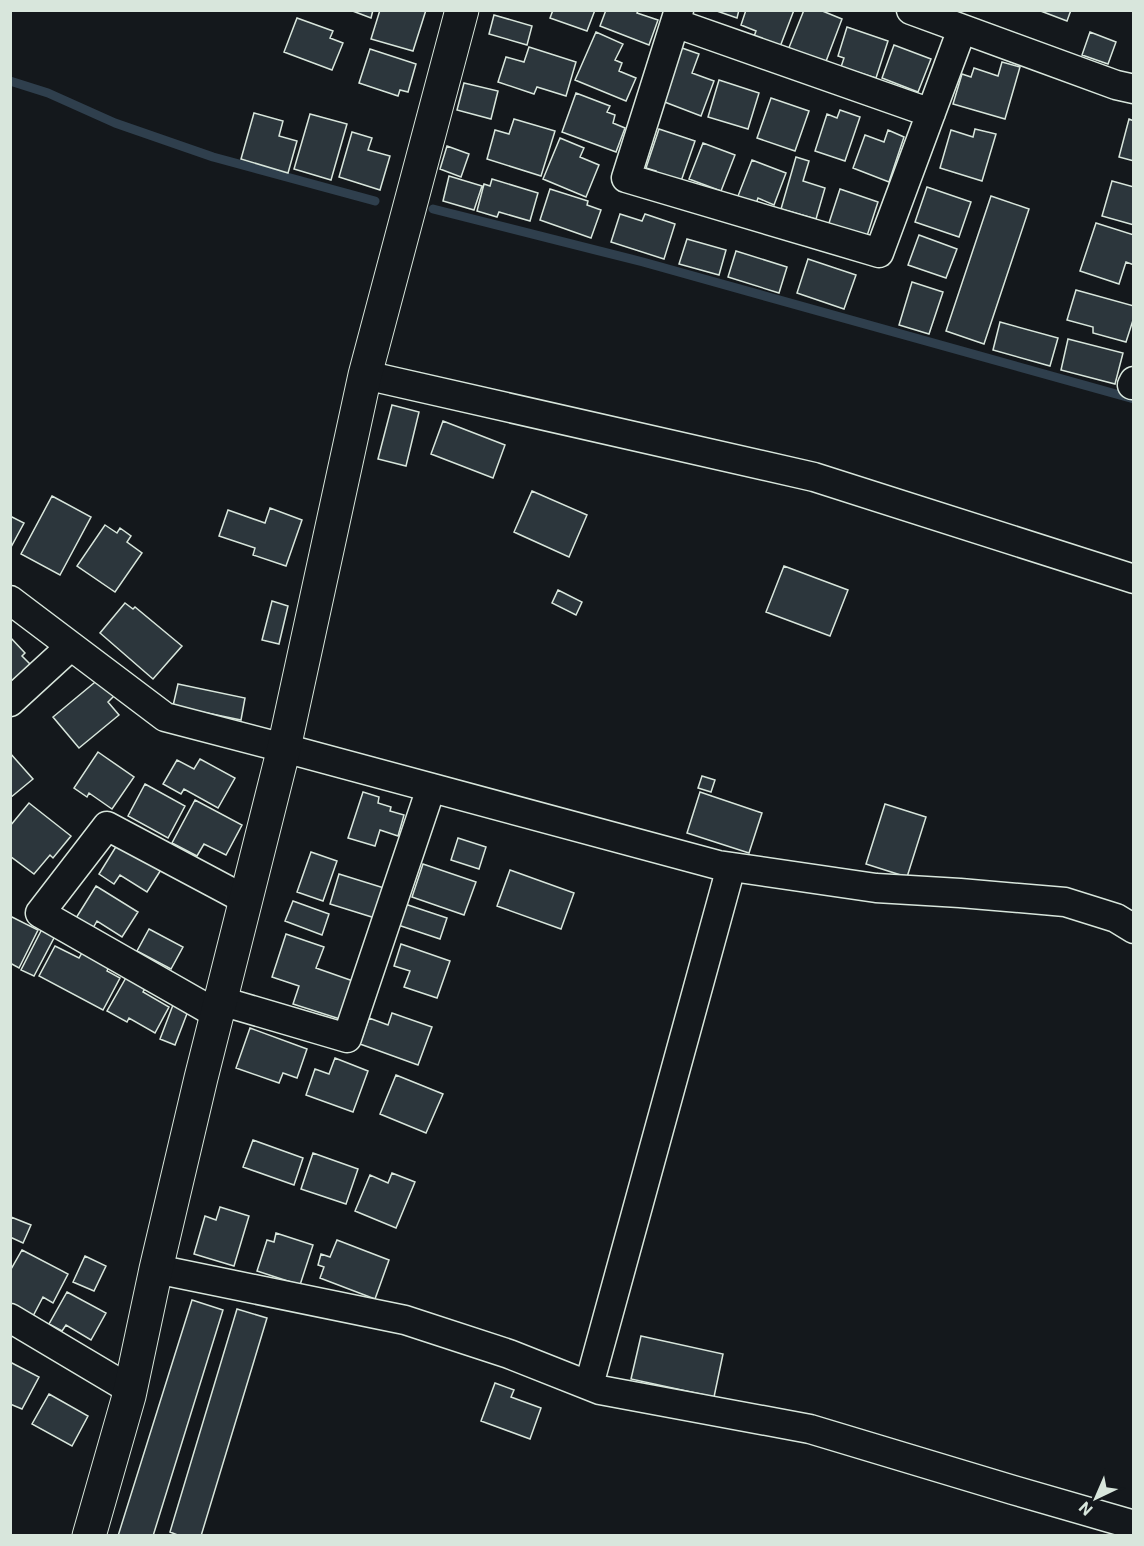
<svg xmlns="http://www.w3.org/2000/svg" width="1144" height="1546" font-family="Roboto,sans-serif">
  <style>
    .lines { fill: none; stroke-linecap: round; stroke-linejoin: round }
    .stream { stroke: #2f3f4d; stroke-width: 9 }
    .building { fill: #2c363c; stroke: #d8e6dc; stroke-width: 1.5 }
    .street-casing { stroke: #d8e6dc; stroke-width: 31 }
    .secondary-casing { stroke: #d8e6dc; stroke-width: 35 }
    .street { stroke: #14181c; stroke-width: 28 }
    .secondary { stroke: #14181c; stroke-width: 33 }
  </style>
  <rect width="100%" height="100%" fill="#14181c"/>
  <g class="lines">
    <path class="stream" d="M 10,81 L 48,93 L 115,123 L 213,157 L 375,201
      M 433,209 L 643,262 L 1134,399"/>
  </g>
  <path class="building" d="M 350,10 L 373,10 L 371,18 Z
    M 380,10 L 426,10 L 413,51 L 371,39 Z
    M 553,10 L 595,10 L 587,31 L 550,18 Z
    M 606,10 L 638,10 L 637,13 L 658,20 L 649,45 L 600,26 Z
    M 714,10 L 739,10 L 737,18 Z
    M 746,10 L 794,10 L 778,52 L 752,42 L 756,31 L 741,25 Z
    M 804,10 L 820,10 L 842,19 L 825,64 L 788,50 Z
    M 1038,10 L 1071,10 L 1067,21 Z
    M 494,15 L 532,26 L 527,45 L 489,34 Z
    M 297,18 L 333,31 L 330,38 L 343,43 L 332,70 L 284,52 Z
    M 847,27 L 888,41 L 876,78 L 841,67 L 844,58 L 838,56 Z
    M 596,32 L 623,44 L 615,60 L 622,63 L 619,71 L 636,78 L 626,101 L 575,80 Z
    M 1090,32 L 1116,42 L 1108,64 L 1082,55 Z
    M 894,45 L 931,59 L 918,92 L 882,78 Z
    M 529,47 L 576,62 L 566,96 L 537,87 L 534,94 L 498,82 L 506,57 L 524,62 Z
    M 682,48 L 699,54 L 692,73 L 714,81 L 701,116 L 662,101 Z
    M 370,49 L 416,64 L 408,92 L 400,90 L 398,96 L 359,83 Z
    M 1002,62 L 1020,67 L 1005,119 L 953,104 L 962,74 L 971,77 L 974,68 L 998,76 Z
    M 719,80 L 759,93 L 748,129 L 708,117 Z
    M 464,83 L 498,91 L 491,119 L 457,110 Z
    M 576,93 L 610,106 L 607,112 L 615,115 L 613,123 L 625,128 L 616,152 L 562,132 Z
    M 771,98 L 809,111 L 795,151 L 757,138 Z
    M 840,110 L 860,117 L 845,161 L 815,151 L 827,114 L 837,118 Z
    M 254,113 L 283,121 L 279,136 L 297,141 L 288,173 L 241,159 Z
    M 310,114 L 347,124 L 331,180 L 294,169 Z
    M 514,119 L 555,131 L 541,176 L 487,159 L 495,130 L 509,134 Z
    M 1129,119 L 1134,121 L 1134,161 L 1119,157 Z
    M 659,129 L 695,141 L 679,187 L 653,179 L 656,171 L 646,168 Z
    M 975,129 L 996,134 L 982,181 L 940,168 L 951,130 L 973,137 Z
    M 888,130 L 904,137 L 889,182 L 853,168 L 865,135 L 884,142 Z
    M 352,132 L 372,138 L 368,150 L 390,156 L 380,190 L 339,177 Z
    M 560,138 L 584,148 L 580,157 L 599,165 L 586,197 L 543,179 Z
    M 703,143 L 735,155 L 721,191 L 689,179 Z
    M 447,146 L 469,154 L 461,177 L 440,169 Z
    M 796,157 L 809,161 L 803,181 L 825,188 L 816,219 L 781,209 Z
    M 752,160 L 786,173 L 774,205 L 758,198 L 756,204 L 738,196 Z
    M 449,176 L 482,186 L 474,210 L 443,201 Z
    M 492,179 L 538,193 L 530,221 L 499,212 L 497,217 L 477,211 L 484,184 L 490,186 Z
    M 1112,181 L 1134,187 L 1134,225 L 1102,216 Z
    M 927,187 L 971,202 L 959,237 L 915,222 Z
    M 550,189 L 588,201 L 587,205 L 601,210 L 591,238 L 540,220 Z
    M 840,189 L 878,202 L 866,239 L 828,226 Z
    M 991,196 L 1029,209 L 984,344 L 946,331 Z
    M 620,214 L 642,221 L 645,214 L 675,224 L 664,259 L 611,242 Z
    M 1096,223 L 1134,235 L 1134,265 L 1126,262 L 1119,284 L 1080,271 Z
    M 919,235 L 957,249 L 946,278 L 908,265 Z
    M 687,239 L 726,250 L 719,275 L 679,264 Z
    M 736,251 L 787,267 L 779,293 L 728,277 Z
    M 808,259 L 856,275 L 844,309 L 797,293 Z
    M 912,282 L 943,292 L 929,334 L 899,325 Z
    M 1076,290 L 1134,306 L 1134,317 L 1126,342 L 1093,333 L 1093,327 L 1067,320 Z
    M 1000,322 L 1058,338 L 1050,366 L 993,350 Z
    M 1068,339 L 1123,353 L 1115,384 L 1061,370 Z
    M 392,405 L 419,412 L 406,466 L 378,459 Z
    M 443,421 L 505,445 L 493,478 L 431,454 Z
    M 532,491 L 587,515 L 569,557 L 514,532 Z
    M 52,496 L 91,517 L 60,575 L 21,554 Z
    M 270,508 L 302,520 L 286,566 L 253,555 L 255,548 L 219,536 L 228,510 L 265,523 Z
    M 10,516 L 24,523 L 10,549 Z
    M 105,525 L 117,533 L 120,528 L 131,536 L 127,542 L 142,553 L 115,592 L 77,566 Z
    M 784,566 L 848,590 L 830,636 L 766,612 Z
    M 558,590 L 582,602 L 576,615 L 552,603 Z
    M 272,601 L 288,606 L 279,644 L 262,640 Z
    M 125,603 L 133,609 L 135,607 L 182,646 L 153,679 L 100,633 Z
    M 10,637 L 25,653 L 22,656 L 34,668 L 10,689 Z
    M 100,678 L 115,695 L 108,702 L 119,715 L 79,748 L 53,717 Z
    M 178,684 L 245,698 L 241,720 L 173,706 Z
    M 98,752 L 134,777 L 112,809 L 89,793 L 87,797 L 74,788 Z
    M 10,753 L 33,779 L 10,798 Z
    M 200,759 L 235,778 L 218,808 L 184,789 L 181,794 L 163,784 L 177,760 L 194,769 Z
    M 702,776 L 715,780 L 711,792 L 698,788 Z
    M 145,784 L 185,806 L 168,838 L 128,816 Z
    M 363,792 L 379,797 L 378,803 L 391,807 L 390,811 L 404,815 L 398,836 L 380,830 L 375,846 L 348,838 Z
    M 700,792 L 762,813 L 749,853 L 687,833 Z
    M 195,800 L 242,825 L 226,855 L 204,844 L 197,856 L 172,843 Z
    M 29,803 L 71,836 L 53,858 L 50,855 L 34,874 L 10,856 L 10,826 Z
    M 885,804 L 926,817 L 907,877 L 866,864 Z
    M 458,838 L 486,847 L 479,869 L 451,860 Z
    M 117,845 L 164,865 L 147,892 L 120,875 L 114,884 L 99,874 Z
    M 311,852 L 337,861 L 323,901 L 297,892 Z
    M 423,864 L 476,882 L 464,915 L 412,897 Z
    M 510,870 L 574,893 L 561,929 L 497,906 Z
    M 339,874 L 384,888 L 375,918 L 330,904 Z
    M 96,886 L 138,912 L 122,937 L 97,921 L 93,928 L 76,918 Z
    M 293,901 L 329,914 L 322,935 L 285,921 Z
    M 402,903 L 447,918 L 440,939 L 395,924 Z
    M 10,916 L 38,930 L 19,968 L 10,963 Z
    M 42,929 L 55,936 L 34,976 L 21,970 Z
    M 149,929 L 183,947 L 171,969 L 137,951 Z
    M 286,934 L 324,947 L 316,968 L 353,981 L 340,1019 L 293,1004 L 299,986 L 272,977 Z
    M 401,944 L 450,961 L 437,998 L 404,987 L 410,971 L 394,966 Z
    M 55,946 L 79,958 L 83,951 L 110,965 L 107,971 L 120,978 L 103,1010 L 39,976 Z
    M 127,976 L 146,987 L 143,992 L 169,1007 L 155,1033 L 129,1018 L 127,1022 L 107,1011 Z
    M 173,1005 L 188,1011 L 175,1045 L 160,1039 Z
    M 392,1013 L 432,1027 L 418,1065 L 360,1044 L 369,1018 L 388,1025 Z
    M 250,1028 L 307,1049 L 297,1078 L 283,1073 L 279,1083 L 236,1068 Z
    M 335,1058 L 368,1071 L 353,1112 L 306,1095 L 315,1069 L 329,1074 Z
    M 396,1075 L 443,1094 L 426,1133 L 380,1114 Z
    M 253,1140 L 303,1158 L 294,1185 L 243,1167 Z
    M 313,1153 L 358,1169 L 346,1204 L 301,1189 Z
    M 392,1173 L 415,1182 L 396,1228 L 355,1211 L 370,1175 L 388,1183 Z
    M 220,1207 L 249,1216 L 234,1266 L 194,1254 L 205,1216 L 216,1220 Z
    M 11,1217 L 31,1225 L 23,1243 L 10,1237 Z
    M 276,1233 L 313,1245 L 300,1285 L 257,1271 L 267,1240 L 274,1242 Z
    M 337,1240 L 389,1260 L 375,1299 L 320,1278 L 324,1267 L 318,1265 L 321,1254 L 330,1257 Z
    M 22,1250 L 68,1274 L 53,1303 L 43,1297 L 32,1318 L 10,1307 L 10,1271 Z
    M 85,1256 L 106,1266 L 94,1291 L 73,1282 Z
    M 67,1292 L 106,1313 L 91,1340 L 66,1325 L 62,1331 L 49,1324 Z
    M 192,1300 L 223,1310 L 153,1536 L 118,1536 Z
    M 237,1309 L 267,1318 L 201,1536 L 180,1536 L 170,1532 Z
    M 641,1336 L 723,1354 L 714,1397 L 631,1379 Z
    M 10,1362 L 39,1377 L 22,1409 L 10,1404 Z
    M 495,1383 L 514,1390 L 511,1397 L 541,1408 L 530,1439 L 481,1421 Z
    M 49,1394 L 88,1416 L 72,1446 L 32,1424 Z"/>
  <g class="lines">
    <defs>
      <path id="street" d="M 679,10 L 626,178 L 879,253 L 962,29
        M 911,10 L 1116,85 L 1134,89
        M 675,23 L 931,113
        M 365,375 L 814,477 L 1134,579
        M 1132,385 L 1134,381
        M 10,600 L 165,717 L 284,748 L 718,865 L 876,888 L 960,893 L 1065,902 L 1116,918 L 1134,929
        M 10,702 L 70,647
        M 221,1001 L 347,1038 L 431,788
        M 217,1014 L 40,913 L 107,826 L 246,900
        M 156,1269 L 405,1320 L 509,1354 L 600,1390 L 810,1429 L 1013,1490 L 1134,1525
        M 10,1318 L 131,1390
        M 589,1385 L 731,867"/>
      <path id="secondary" d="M 89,1536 L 129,1396 L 156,1269 L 201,1078 L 284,748 L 365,375 L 462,10"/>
    </defs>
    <use href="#street" class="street-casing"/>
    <use href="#secondary" class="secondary-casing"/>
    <use href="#street" class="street"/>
    <use href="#secondary" class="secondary"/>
  </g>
  <rect width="1144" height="1546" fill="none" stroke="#d8e6dc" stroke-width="24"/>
  <g transform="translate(1096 1498) rotate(224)" stroke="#14181c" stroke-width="4.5" paint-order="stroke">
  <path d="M0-4.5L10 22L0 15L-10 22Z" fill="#d8e6dc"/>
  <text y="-9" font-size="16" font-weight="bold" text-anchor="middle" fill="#d8e6dc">N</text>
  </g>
</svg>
